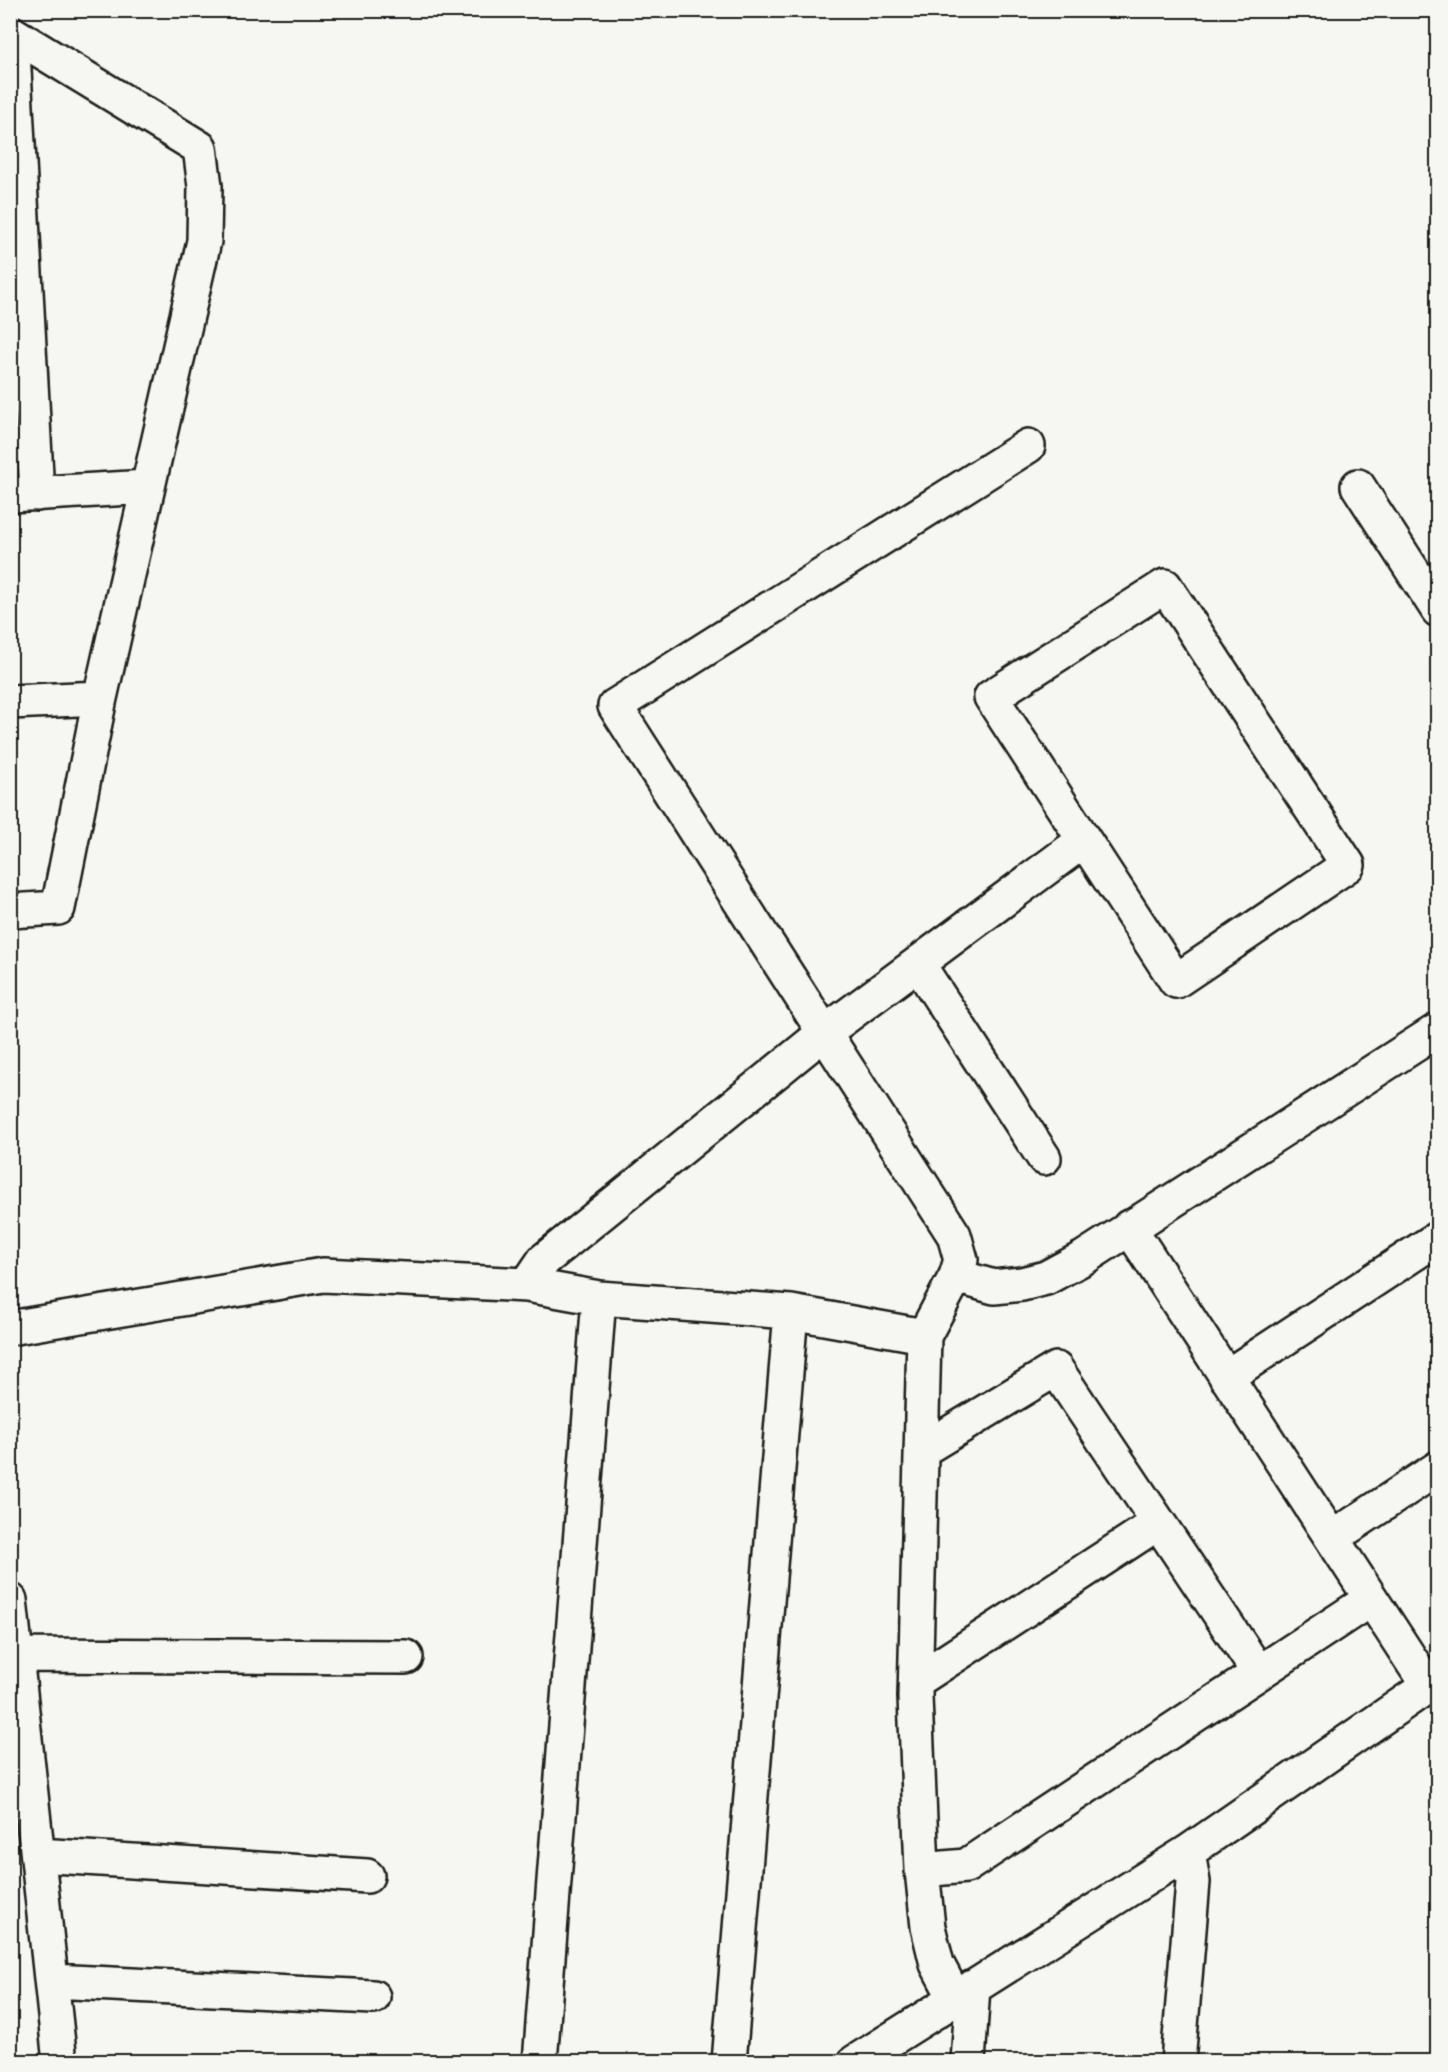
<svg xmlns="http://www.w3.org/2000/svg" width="1448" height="2072" font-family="'Architects Daughter',sans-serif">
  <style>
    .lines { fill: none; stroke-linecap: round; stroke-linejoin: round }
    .minor-casing { stroke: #1c1c1c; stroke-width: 38 }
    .minor { stroke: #f6f6f2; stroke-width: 33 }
  </style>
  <rect width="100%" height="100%" fill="#f6f6f2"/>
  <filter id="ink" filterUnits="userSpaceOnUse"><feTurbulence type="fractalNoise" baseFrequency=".0167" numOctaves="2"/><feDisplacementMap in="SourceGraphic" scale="12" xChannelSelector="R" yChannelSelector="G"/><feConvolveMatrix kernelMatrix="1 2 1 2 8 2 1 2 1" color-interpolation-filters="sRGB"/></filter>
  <g filter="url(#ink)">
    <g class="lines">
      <defs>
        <path id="minor" d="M 10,32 L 200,148 L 205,186 L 204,241 L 100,698 L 58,908 L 10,911
          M 12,33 L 37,494
          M 1358,486 L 1438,610
          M 10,495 L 148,487
          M 1165,586 L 1348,865 L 1176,981 L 991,697 Z
          M 10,702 L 100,698
          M 918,964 L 1044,1158
          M 1129,1227 L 1428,1686
          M 956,1276 L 994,1287 L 1022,1284 L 1046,1278 L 1085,1257 L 1438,1030
          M 527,1285 L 544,1260 L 824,1033 L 1083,841
          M 10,1328 L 323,1275 L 527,1285 L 599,1298 L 791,1312 L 924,1336
          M 1226,1377 L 1438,1238
          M 922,1450 L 1056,1369 L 1259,1673
          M 1332,1538 L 1438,1468
          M 10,1600 L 60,2062
          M 16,1655 L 406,1657
          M 916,1681 L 1158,1523
          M 38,1855 L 367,1876
          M 922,1870 L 966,1866 L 1371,1599
          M 52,1981 L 373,1997
          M 955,1998 L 937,1964 L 928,1927 L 922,1870 L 915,1697 L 924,1336 L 956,1276 L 961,1260 L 954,1235 L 615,706 L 1028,446
          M 540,2062 L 599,1298
          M 729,2062 L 791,1312
          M 855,2062 L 1188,1852 L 1438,1679
          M 968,2062 L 973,1987
          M 1178,2062 L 1193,1882 L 1188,1852"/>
      </defs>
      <use href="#minor" class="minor-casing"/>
      <use href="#minor" class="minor"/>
    </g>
  </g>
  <rect width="1448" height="2072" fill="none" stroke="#f6f6f2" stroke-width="36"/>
  <rect x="18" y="18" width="1412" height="2036" fill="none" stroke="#1c1c1c" stroke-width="2" filter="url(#ink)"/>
</svg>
